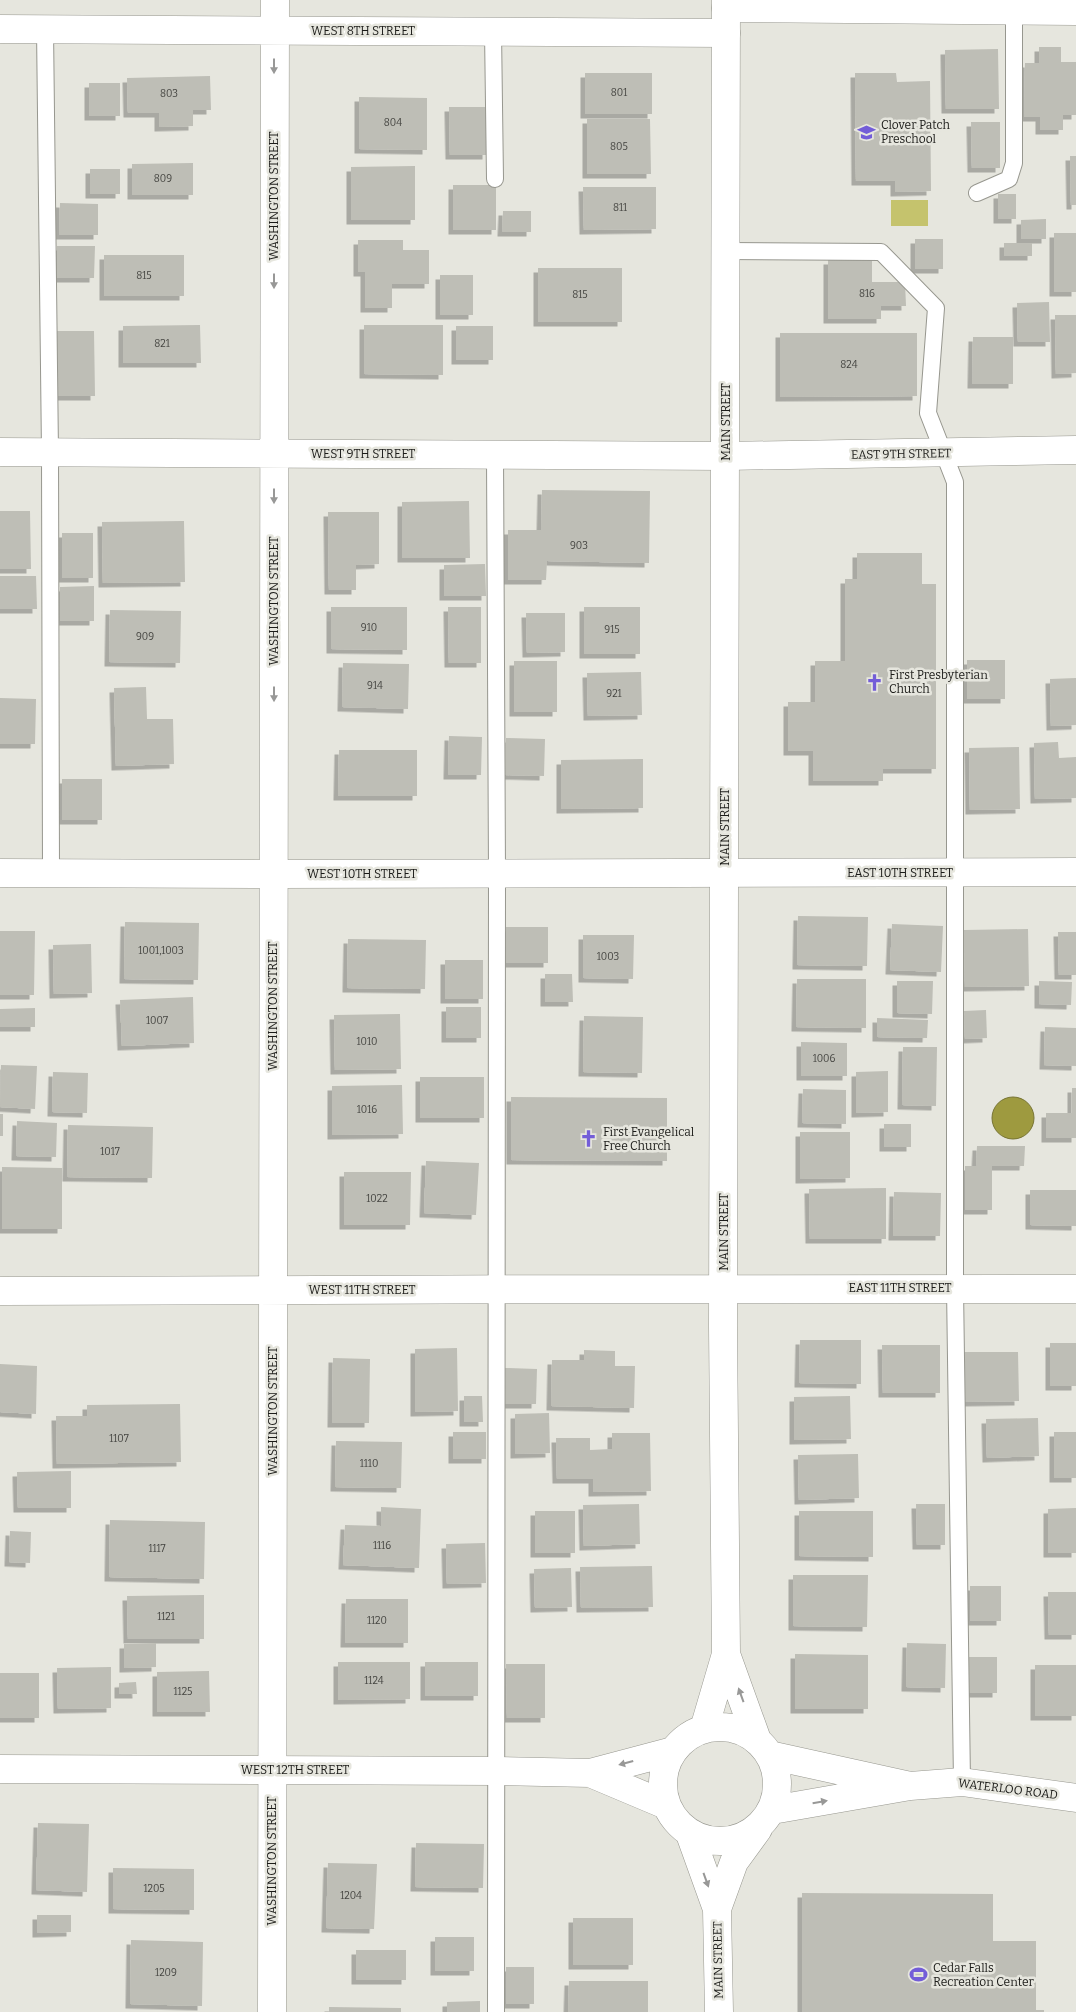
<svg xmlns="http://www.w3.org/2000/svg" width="1076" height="2012" font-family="Bitter,serif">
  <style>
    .green { fill: #c5c36d }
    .water { fill: #9e9a3f; stroke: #777433 }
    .building { fill: #bebeb6; filter: url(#shadow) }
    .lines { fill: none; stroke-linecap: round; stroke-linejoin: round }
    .lane-casing { stroke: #97978f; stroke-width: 18 }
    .street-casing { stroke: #97978f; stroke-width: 29 }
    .secondary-casing { stroke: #97978f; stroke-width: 29 }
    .lane { stroke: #fff; stroke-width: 16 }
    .street { stroke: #fff; stroke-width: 28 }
    .secondary { stroke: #fff; stroke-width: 28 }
    .oneway { fill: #989897 }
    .labels { text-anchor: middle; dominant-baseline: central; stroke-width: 5; stroke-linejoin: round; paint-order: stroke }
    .number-label { font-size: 10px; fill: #444440 }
    .street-label { font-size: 12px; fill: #1b1b18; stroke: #e6e6de }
    .poi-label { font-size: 12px; fill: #1b1b18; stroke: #e6e6de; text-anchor: start }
  </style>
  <defs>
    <filter id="shadow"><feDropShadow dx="-4.5" dy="4.5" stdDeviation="0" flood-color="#0004"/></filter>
  </defs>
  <rect width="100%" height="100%" fill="#e6e6de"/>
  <path class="green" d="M 891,200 L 928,200 L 928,226 L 891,226 Z"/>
  <path class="water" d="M992 1118a21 21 0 1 1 42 0a21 21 0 1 1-42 0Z"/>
  <path class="building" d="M 1039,47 L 1061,47 L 1061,62 L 1076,62 L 1076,115 L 1063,115 L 1063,130 L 1040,130 L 1040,117 L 1024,117 L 1025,63 L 1039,63 Z
    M 998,49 L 999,109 L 946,109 L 945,50 Z
    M 585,73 L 652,73 L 652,114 L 585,114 Z
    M 855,73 L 896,73 L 897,82 L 930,81 L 931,191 L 895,192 L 895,181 L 856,181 Z
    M 210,76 L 211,110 L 193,110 L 193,126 L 159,127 L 159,113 L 128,113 L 127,78 Z
    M 89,83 L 120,83 L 120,116 L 89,116 Z
    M 359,97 L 427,98 L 427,150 L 359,149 Z
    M 449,107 L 487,107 L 487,155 L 450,155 Z
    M 587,119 L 650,119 L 651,174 L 587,174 Z
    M 971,122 L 1000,122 L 1000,168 L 972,168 Z
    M 1070,156 L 1076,156 L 1076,205 L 1071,205 Z
    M 193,163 L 193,195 L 132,195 L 132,164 Z
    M 415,166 L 415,220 L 351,220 L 351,167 Z
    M 90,169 L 120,169 L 120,194 L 90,194 Z
    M 453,185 L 496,185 L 496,230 L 453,230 Z
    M 583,187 L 656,187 L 656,229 L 584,230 Z
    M 998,194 L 1016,194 L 1016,219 L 998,219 Z
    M 60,203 L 98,204 L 98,235 L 59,235 Z
    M 503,211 L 531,211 L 531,232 L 502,232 Z
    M 1046,219 L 1046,239 L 1021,239 L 1021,220 Z
    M 1054,233 L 1076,233 L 1076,292 L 1054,292 Z
    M 915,239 L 943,239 L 943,269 L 915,269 Z
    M 358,240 L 403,240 L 403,250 L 429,250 L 429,284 L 392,284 L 392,308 L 365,308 L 365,272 L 358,272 Z
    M 1004,243 L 1032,243 L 1032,256 L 1004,256 Z
    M 57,246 L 95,246 L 94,278 L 57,278 Z
    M 104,255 L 184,255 L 184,296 L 104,296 Z
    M 828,260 L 872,260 L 872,282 L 905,282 L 906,306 L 881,306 L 881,319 L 828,319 Z
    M 538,268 L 622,268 L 622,322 L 538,322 Z
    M 440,275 L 473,275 L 473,315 L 440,315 Z
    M 1049,302 L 1050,342 L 1018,342 L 1017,303 Z
    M 1055,315 L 1076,315 L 1076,373 L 1056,374 Z
    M 200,325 L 201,363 L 123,363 L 123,326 Z
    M 364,325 L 443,325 L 443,375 L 364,374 Z
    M 456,326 L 493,326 L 493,360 L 456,360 Z
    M 57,331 L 94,331 L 95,396 L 58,396 Z
    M 780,333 L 917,333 L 917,396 L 780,397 Z
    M 973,337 L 1013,337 L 1013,384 L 972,384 Z
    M 542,490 L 650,491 L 649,563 L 547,561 L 546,580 L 508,580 L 508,530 L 541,530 Z
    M 469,501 L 470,558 L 402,558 L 402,502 Z
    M 0,511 L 30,511 L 31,569 L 0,569 Z
    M 328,512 L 379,512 L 379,564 L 356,565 L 356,590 L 329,590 Z
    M 184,521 L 185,582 L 103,583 L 102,522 Z
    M 62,533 L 93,533 L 93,578 L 62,578 Z
    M 857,553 L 922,553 L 922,584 L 936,584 L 936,769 L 883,769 L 883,781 L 813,781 L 813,751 L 788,751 L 788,702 L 815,702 L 815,661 L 845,661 L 845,579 L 857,579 Z
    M 485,564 L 486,596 L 444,596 L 444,565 Z
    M 0,576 L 36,576 L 37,609 L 0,609 Z
    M 94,586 L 94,621 L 60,621 L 60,587 Z
    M 331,607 L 407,607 L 407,650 L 331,649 Z
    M 448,607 L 481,607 L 481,663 L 449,663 Z
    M 584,607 L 640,607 L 640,654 L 584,654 Z
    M 110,610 L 181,611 L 180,663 L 109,662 Z
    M 526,613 L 565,613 L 565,652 L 527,653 Z
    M 967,660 L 1005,660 L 1005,699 L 967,699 Z
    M 514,661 L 557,661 L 557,712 L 514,712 Z
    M 343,663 L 409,664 L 408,709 L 342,707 Z
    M 641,672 L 642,715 L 588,716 L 587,673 Z
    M 1076,678 L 1076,725 L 1051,726 L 1050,679 Z
    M 146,687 L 147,719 L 173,719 L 174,764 L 116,766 L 114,688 Z
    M 0,698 L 36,699 L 35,744 L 0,744 Z
    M 449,736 L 482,737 L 481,775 L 448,775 Z
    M 506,738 L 545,739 L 544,776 L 505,775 Z
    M 1058,742 L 1059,758 L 1076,757 L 1076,798 L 1035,799 L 1034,743 Z
    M 1019,747 L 1020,809 L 970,810 L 969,748 Z
    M 339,750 L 417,750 L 417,796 L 338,796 Z
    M 643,759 L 643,808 L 561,809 L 561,760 Z
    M 62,779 L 102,779 L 102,820 L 62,820 Z
    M 798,916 L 868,917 L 867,966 L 797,965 Z
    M 125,922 L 199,923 L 198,980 L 124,979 Z
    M 892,924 L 943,926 L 941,972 L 890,970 Z
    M 506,927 L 548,927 L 548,963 L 506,963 Z
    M 1028,929 L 1029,986 L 965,987 L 964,930 Z
    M 0,931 L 35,931 L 34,995 L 0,995 Z
    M 1058,932 L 1076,932 L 1076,975 L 1059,975 Z
    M 583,935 L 634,935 L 633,979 L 583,978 Z
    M 348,939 L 426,940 L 425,989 L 347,988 Z
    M 91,944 L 92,993 L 54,994 L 53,945 Z
    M 445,960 L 483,960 L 483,999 L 445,999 Z
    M 545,974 L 572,974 L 573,1002 L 545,1002 Z
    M 797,979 L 866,979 L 866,1028 L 796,1027 Z
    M 897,981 L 933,981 L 932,1014 L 897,1013 Z
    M 1039,981 L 1072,982 L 1071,1005 L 1039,1004 Z
    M 193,997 L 194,1043 L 122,1046 L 120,1000 Z
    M 446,1007 L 481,1007 L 481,1038 L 446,1038 Z
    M 35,1008 L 35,1027 L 0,1027 L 0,1009 Z
    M 986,1010 L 987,1038 L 965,1039 L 964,1011 Z
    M 400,1014 L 401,1069 L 335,1070 L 334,1015 Z
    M 584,1016 L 643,1017 L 642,1073 L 583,1072 Z
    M 877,1018 L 928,1020 L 927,1038 L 877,1037 Z
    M 1045,1027 L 1076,1028 L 1076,1066 L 1044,1065 Z
    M 801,1042 L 847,1043 L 847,1076 L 801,1076 Z
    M 903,1047 L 937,1047 L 936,1106 L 902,1105 Z
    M 1,1065 L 37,1066 L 35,1109 L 0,1107 Z
    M 888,1071 L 888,1112 L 856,1113 L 856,1072 Z
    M 53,1072 L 88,1073 L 87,1113 L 52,1112 Z
    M 420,1077 L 484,1077 L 484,1118 L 420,1118 Z
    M 402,1085 L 403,1134 L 332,1135 L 332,1086 Z
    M 1072,1088 L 1076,1088 L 1076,1138 L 1046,1138 L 1046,1113 L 1072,1113 Z
    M 803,1089 L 846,1090 L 846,1124 L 802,1123 Z
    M 511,1097 L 667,1098 L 667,1161 L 511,1160 Z
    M 0,1114 L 3,1114 L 3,1136 L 0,1136 Z
    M 17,1121 L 57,1123 L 56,1157 L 16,1156 Z
    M 884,1124 L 911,1124 L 911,1147 L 884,1147 Z
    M 68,1125 L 153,1127 L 152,1178 L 67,1177 Z
    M 800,1132 L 850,1132 L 850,1178 L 800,1179 Z
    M 977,1146 L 1025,1146 L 1024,1166 L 992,1166 L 992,1210 L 965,1210 L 965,1166 L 976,1166 Z
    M 426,1161 L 479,1163 L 476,1215 L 424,1213 Z
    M 2,1167 L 62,1168 L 62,1229 L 2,1229 Z
    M 344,1172 L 411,1172 L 410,1225 L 344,1225 Z
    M 886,1188 L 886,1239 L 810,1239 L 809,1189 Z
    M 1030,1190 L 1076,1190 L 1076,1226 L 1030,1225 Z
    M 894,1192 L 941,1193 L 940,1236 L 893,1236 Z
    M 800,1340 L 861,1340 L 861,1384 L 799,1383 Z
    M 1050,1343 L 1076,1343 L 1076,1386 L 1050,1386 Z
    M 882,1345 L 940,1345 L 940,1393 L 883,1393 Z
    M 457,1348 L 458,1411 L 415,1412 L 415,1349 Z
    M 584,1350 L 615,1351 L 615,1366 L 635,1366 L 634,1408 L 551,1406 L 552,1360 L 584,1360 Z
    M 964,1352 L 1018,1352 L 1019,1401 L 965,1402 Z
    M 333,1358 L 370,1359 L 369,1423 L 332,1423 Z
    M 0,1364 L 37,1366 L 36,1414 L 0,1412 Z
    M 505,1368 L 537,1369 L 536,1404 L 505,1404 Z
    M 464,1396 L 482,1396 L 483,1422 L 464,1422 Z
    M 850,1396 L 851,1439 L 794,1440 L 794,1397 Z
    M 180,1404 L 181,1462 L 57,1464 L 56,1416 L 87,1416 L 87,1405 Z
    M 549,1413 L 550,1453 L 515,1454 L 515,1414 Z
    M 1038,1418 L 1039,1456 L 987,1458 L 986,1419 Z
    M 453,1432 L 486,1432 L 486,1459 L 453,1459 Z
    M 1054,1432 L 1076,1432 L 1076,1478 L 1054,1478 Z
    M 612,1433 L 650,1433 L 651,1491 L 593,1492 L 593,1479 L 557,1479 L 556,1438 L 590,1438 L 590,1450 L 612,1449 Z
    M 336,1441 L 402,1442 L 401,1488 L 335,1487 Z
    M 858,1454 L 859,1498 L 799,1500 L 798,1455 Z
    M 71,1471 L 71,1508 L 18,1508 L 17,1472 Z
    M 639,1504 L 640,1544 L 584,1546 L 583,1505 Z
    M 916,1504 L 945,1504 L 945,1545 L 917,1545 Z
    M 381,1507 L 421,1509 L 419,1568 L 343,1565 L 345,1525 L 381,1526 Z
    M 1076,1508 L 1076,1553 L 1048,1553 L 1048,1509 Z
    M 535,1511 L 575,1511 L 575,1553 L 535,1553 Z
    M 799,1511 L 873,1511 L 873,1557 L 799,1556 Z
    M 110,1520 L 205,1522 L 204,1579 L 109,1577 Z
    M 10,1531 L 31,1532 L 30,1563 L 9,1562 Z
    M 485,1543 L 486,1583 L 447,1584 L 446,1544 Z
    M 652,1566 L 653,1607 L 581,1608 L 580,1567 Z
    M 571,1568 L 572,1607 L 535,1608 L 534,1569 Z
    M 793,1575 L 868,1575 L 867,1627 L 793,1626 Z
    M 970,1586 L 1001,1586 L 1001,1621 L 970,1621 Z
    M 1048,1592 L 1076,1592 L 1076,1635 L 1049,1635 Z
    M 204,1595 L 204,1639 L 128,1639 L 127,1596 Z
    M 346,1599 L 408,1599 L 408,1643 L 345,1643 Z
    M 156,1643 L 156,1667 L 124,1668 L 124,1644 Z
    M 907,1643 L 946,1644 L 945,1688 L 906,1687 Z
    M 795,1654 L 868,1655 L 868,1709 L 795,1709 Z
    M 968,1657 L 997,1657 L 997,1693 L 968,1693 Z
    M 338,1662 L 410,1662 L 410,1699 L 338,1700 Z
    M 425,1662 L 478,1662 L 478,1696 L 425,1696 Z
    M 506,1664 L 545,1664 L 545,1718 L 507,1718 Z
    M 1035,1665 L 1076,1665 L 1076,1716 L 1035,1716 Z
    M 111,1667 L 111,1708 L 58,1709 L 57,1668 Z
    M 209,1671 L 210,1712 L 157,1712 L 157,1672 Z
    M 0,1673 L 39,1673 L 39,1718 L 0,1718 Z
    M 136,1682 L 137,1694 L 119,1694 L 119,1683 Z
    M 38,1823 L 89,1824 L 87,1892 L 36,1890 Z
    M 416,1843 L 484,1844 L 483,1888 L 415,1887 Z
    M 328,1863 L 377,1864 L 374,1929 L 326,1928 Z
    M 113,1868 L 194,1869 L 194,1910 L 113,1909 Z
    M 802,1893 L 993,1894 L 993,1941 L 1036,1941 L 1036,2010 L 1044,2010 L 1044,2012 L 802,2012 Z
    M 37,1915 L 71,1915 L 71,1932 L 37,1933 Z
    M 573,1918 L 633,1918 L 633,1965 L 573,1965 Z
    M 435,1937 L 474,1937 L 474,1971 L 435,1971 Z
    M 131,1940 L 203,1942 L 202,2006 L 130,2004 Z
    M 356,1950 L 406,1950 L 406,1980 L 356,1980 Z
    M 506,1967 L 534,1967 L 534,2004 L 506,2004 Z
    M 569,1981 L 648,1981 L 648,2012 L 568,2012 Z
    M 480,2001 L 480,2012 L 447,2012 L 447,2002 Z
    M 329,2007 L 401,2008 L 401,2012 L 329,2012 Z"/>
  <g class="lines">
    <defs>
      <path id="lane" d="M 45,29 L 50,452 L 51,873
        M 493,31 L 495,179
        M 977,193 L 1009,179 L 1014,163 L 1014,10
        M 726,251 L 881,252 L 936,308 L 928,413 L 955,482 L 955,1288 L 962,1782
        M 495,455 L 497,874 L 496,2012"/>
      <path id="street" d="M 726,8 L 1076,11
        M 0,29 L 726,33
        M 0,452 L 726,456 L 1076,450
        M 0,873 L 273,874 L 1076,872
        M 0,1291 C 359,1291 717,1287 1076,1289
        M 272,2012 L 275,0"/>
      <path id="secondary" d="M 726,1654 L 723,1326 L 726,0
        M663 1784a57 57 0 1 1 114 0a57 57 0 1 1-114 0Z
        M 704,1729 L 726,1654 L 757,1740
        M 769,1755 L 910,1786 L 772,1810
        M 0,1769 L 496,1771 L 590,1773
        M 910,1786 L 962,1782 L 1076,1798
        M 666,1805 L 590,1773 L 673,1751
        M 690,1834 L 717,1909 L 734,1862 L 758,1829
        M 717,1909 L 719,2012"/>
    </defs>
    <use href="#lane" class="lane-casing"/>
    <use href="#street" class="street-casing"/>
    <use href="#secondary" class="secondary-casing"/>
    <use href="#lane" class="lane"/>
    <use href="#street" class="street"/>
    <use href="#secondary" class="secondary"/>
  </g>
  <defs><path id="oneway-solid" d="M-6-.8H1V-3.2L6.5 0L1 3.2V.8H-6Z" transform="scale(1.25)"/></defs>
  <g class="oneway">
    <use href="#oneway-solid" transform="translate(274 66) rotate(90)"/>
    <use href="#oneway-solid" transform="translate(274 281) rotate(90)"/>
    <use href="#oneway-solid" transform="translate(274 496) rotate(90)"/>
    <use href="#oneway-solid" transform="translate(274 694) rotate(90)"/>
    <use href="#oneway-solid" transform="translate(741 1695) rotate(-110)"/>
    <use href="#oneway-solid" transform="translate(626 1763) rotate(165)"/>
    <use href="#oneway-solid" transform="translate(820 1802) rotate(-10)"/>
    <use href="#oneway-solid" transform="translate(706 1880) rotate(70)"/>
  </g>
  <defs>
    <symbol id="school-bare" viewBox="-9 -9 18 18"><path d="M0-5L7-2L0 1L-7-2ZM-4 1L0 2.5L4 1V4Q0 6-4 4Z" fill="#735dd8" stroke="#e6e6de" stroke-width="2.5" paint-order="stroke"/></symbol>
    <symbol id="church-bare" viewBox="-9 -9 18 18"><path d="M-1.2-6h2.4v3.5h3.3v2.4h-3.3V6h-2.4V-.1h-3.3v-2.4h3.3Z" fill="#735dd8" stroke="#e6e6de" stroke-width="2.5" paint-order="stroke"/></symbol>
    <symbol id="stadium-bare" viewBox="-9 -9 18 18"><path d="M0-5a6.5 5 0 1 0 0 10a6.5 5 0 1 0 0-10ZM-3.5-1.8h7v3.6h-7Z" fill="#735dd8" stroke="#e6e6de" stroke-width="2.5" paint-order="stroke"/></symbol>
  </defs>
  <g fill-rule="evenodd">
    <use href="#school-bare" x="854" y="120" width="25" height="25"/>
    <use href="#church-bare" x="862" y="670" width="25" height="25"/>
    <use href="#church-bare" x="576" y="1126" width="25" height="25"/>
    <use href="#stadium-bare" x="906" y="1962" width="25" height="25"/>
  </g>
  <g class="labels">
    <g class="number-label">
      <text x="619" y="93">801</text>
      <text x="169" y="94">803</text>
      <text x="393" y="123">804</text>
      <text x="619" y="147">805</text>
      <text x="163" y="179">809</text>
      <text x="620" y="208">811</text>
      <text x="144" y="276">815</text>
      <text x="867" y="294">816</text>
      <text x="580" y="295">815</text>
      <text x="162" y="344">821</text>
      <text x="849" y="365">824</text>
      <text x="579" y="546">903</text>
      <text x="369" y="628">910</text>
      <text x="612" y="630">915</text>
      <text x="145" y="637">909</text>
      <text x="375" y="686">914</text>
      <text x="614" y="694">921</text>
      <text x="161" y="951">1001,1003</text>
      <text x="608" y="957">1003</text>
      <text x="157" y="1021">1007</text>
      <text x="367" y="1042">1010</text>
      <text x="824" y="1059">1006</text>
      <text x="367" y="1110">1016</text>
      <text x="110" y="1152">1017</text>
      <text x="377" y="1199">1022</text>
      <text x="119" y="1439">1107</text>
      <text x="369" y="1464">1110</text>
      <text x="382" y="1546">1116</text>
      <text x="157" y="1549">1117</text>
      <text x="166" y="1617">1121</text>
      <text x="377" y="1621">1120</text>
      <text x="374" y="1681">1124</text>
      <text x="183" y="1692">1125</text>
      <text x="154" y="1889">1205</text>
      <text x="351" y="1896">1204</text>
      <text x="166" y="1973">1209</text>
    </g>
    <g class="street-label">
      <text x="363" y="31">WEST 8TH STREET</text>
      <text transform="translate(274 196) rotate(-90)">WASHINGTON STREET</text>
      <text transform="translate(726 422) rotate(-90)">MAIN STREET</text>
      <text x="363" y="454">WEST 9TH STREET</text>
      <text transform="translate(901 454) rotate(-1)">EAST 9TH STREET</text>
      <text transform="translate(274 601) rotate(-90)">WASHINGTON STREET</text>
      <text transform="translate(725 827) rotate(-90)">MAIN STREET</text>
      <text x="900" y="873">EAST 10TH STREET</text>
      <text x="362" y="874">WEST 10TH STREET</text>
      <text transform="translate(273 1006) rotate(-90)">WASHINGTON STREET</text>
      <text transform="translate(724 1232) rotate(-90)">MAIN STREET</text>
      <text x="900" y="1288">EAST 11TH STREET</text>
      <text x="362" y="1290">WEST 11TH STREET</text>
      <text transform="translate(273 1411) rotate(-90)">WASHINGTON STREET</text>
      <text x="295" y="1770">WEST 12TH STREET</text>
      <text transform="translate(1008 1789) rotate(7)">WATERLOO ROAD</text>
      <text transform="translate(272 1861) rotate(-90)">WASHINGTON STREET</text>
      <text transform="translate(718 1960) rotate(-91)">MAIN STREET</text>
    </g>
    <g class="poi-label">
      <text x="881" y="125">Clover Patch<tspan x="881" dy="14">Preschool</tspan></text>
      <text x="889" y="675">First Presbyterian<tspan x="889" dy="14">Church</tspan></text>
      <text x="603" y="1132">First Evangelical<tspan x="603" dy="14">Free Church</tspan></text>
      <text x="933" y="1968">Cedar Falls<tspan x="933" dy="14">Recreation Center</tspan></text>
    </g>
  </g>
</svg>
